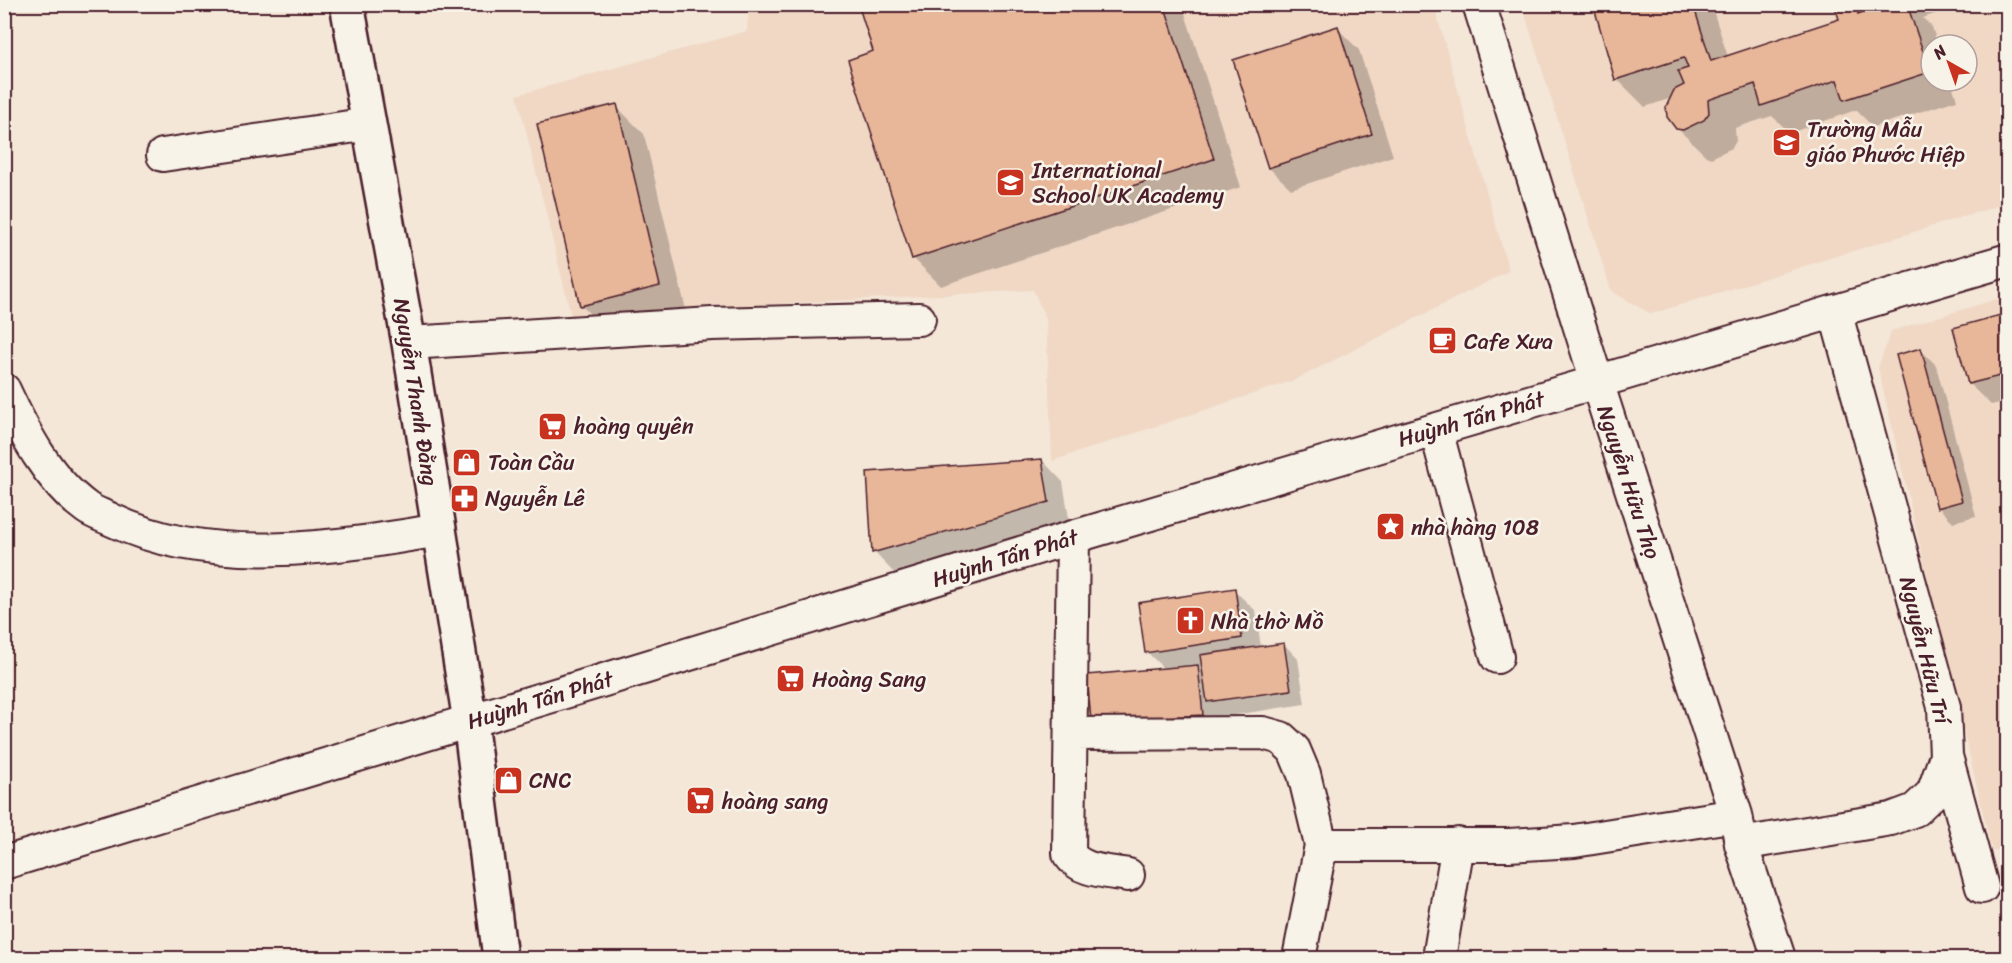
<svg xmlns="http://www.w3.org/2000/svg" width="2012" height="963" font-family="Sriracha,sans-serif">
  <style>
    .built { fill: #f0d8c5; fill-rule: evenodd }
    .shadow { fill: #0003 }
    .building { fill: #e8b699; stroke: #4a1f2b; stroke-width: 1.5 }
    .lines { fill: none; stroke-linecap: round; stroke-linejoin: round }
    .minor-casing { stroke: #4a1f2b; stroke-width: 36 }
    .major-casing { stroke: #4a1f2b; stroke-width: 38 }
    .minor { stroke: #f7f3e8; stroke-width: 32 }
    .major { stroke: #f7f3e8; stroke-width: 33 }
    .labels { text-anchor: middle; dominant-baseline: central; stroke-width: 5; stroke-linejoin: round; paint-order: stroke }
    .poi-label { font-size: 22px; fill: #4a1f2b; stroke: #f7f3e8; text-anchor: start }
    .street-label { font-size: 22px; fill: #4a1f2b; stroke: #f7f3e8 }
  </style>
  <rect width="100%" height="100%" fill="#f4e7d8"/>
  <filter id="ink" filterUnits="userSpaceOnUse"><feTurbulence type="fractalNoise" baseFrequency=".0167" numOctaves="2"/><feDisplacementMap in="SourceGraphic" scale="12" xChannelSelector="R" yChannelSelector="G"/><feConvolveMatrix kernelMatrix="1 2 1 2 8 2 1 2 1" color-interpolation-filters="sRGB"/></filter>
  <g filter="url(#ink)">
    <path class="built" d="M 749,5 L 1434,5 L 1509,271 L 1295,380 L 1052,461 L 1046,319 L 1033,290 L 571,315 L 517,95 L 747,31 Z
      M 1522,5 L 2007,5 L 2007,203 L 1651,314 L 1611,291 ZM 1931,45 L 1967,45 L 1967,81 L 1931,81 Z
      M 2007,296 L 2007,848 L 1992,851 L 1878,368 L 1891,331 Z"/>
    <path class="shadow" d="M 860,4 L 1182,4 L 1241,187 L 941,286 L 913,258 L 875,52 Z
      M 1594,4 L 1711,4 L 1728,57 L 1840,20 L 1835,4 L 1945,4 L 1946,10 L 1923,18 L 1932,27 L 1938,45 L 1931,45 L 1931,81 L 1951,81 L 1957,100 L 1873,127 L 1856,110 L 1790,133 L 1772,116 L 1735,128 L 1736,141 L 1732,148 L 1711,158 L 1706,156 L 1677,128 L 1672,98 L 1645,107 L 1617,79 Z
      M 1337,28 L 1359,50 L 1393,156 L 1291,189 L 1269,168 L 1235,61 Z
      M 616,106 L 644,134 L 687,314 L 609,333 L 581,305 Z
      M 2008,315 L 2008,401 L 1991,405 L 1969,384 Z
      M 1921,350 L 1936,365 L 1976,516 L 1953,522 L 1938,507 Z
      M 1042,460 L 1063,482 L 1070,524 L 895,574 L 874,552 Z
      M 1234,590 L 1256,611 L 1261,648 L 1284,644 L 1298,659 L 1305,704 L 1222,717 L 1224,737 L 1114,742 L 1164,669 L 1147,652 Z"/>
    <path class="building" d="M 858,4 L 1164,4 L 1214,159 L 912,259 L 848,60 L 873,51 Z
      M 1593,4 L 1693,4 L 1711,61 L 1839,19 L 1834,4 L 1855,4 L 1858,14 L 1884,4 L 1907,4 L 1930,72 L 1844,100 L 1837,80 L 1761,106 L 1755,84 L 1708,100 L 1709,113 L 1704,120 L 1683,130 L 1676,129 L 1667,117 L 1666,107 L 1674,90 L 1684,85 L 1678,71 L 1688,68 L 1684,58 L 1615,80 Z
      M 1338,26 L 1372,134 L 1268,168 L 1233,60 Z
      M 617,104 L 660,286 L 580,306 L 537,124 Z
      M 2008,313 L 2008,374 L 1968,384 L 1953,328 Z
      M 1921,348 L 1962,501 L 1937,508 L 1896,355 Z
      M 1042,459 L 1049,502 L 872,553 L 867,472 Z
      M 1235,588 L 1242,638 L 1145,653 L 1138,603 Z
      M 1284,643 L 1291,690 L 1207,702 L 1200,655 Z
      M 1198,665 L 1203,715 L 1091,721 L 1087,675 Z"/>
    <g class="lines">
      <defs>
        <path id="minor" d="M 1479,4 L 1597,382 L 1736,815 L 1741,844 L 1779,958
          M 163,155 L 369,124
          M 409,343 L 712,324 L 919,319
          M 4,390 C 24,433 48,480 87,508 C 94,513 104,516 112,520 C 209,567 336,548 439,530
          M 1436,430 L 1497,657
          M 1073,537 L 1069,854 C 1081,872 1108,871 1128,875
          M 1072,734 L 1263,733 L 1281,738 L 1294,750 L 1304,774 L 1321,845 L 1299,958
          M 1946,756 L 1982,887
          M 1741,844 L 1891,819 L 1915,810 L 1933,793 L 1946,756 L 1944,707 L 1835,311
          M 1321,845 L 1509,845 L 1574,841 L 1736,815
          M 4,863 L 1073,537 L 2008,260
          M 1439,958 L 1458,844"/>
        <path id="major" d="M 347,4 L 409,343 L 470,721 L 500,958"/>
      </defs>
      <use href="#minor" class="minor-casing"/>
      <use href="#major" class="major-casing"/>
      <use href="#minor" class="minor"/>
      <use href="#major" class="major"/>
    </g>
  </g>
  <defs>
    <symbol id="school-square" viewBox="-11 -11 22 22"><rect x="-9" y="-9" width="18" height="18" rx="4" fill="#c8321e" stroke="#f7f3e8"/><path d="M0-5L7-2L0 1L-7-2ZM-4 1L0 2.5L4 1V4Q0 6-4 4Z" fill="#fff"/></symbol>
    <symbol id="cafe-square" viewBox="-11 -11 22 22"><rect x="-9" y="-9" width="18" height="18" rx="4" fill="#c8321e" stroke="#f7f3e8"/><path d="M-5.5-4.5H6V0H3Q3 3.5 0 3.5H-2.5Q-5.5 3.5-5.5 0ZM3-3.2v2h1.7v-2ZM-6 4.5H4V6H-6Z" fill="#fff"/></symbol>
    <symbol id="supermarket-square" viewBox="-11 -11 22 22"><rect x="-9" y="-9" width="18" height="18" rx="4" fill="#c8321e" stroke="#f7f3e8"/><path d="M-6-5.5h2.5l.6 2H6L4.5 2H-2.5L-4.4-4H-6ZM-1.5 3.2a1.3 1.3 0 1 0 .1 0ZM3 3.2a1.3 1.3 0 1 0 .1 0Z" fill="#fff"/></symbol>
    <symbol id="shop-square" viewBox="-11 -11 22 22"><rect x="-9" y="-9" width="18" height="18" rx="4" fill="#c8321e" stroke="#f7f3e8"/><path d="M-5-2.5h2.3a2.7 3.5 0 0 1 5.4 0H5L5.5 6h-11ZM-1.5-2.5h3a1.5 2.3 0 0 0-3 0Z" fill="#fff"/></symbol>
    <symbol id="pharmacy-square" viewBox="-11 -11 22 22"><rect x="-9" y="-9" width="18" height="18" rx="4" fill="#c8321e" stroke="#f7f3e8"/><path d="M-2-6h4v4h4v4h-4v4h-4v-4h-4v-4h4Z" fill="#fff"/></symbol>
    <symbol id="sight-square" viewBox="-11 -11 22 22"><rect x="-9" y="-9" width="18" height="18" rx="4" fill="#c8321e" stroke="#f7f3e8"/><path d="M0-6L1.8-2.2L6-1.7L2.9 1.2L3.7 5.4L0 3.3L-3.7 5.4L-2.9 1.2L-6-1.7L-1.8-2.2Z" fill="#fff"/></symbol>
    <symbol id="church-square" viewBox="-11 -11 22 22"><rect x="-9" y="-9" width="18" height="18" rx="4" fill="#c8321e" stroke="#f7f3e8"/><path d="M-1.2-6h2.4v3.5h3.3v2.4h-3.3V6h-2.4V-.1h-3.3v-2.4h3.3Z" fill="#fff"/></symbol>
  </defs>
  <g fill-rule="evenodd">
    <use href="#school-square" x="1770" y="126" width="33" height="33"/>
    <use href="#school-square" x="994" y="166" width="33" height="33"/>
    <use href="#cafe-square" x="1426" y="324" width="33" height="33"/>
    <use href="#supermarket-square" x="536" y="410" width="33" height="33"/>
    <use href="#shop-square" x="450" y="446" width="33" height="33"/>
    <use href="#pharmacy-square" x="448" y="482" width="33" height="33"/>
    <use href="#sight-square" x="1374" y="510" width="33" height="33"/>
    <use href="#church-square" x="1174" y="604" width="33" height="33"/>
    <use href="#supermarket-square" x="774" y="662" width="33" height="33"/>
    <use href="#shop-square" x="492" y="764" width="33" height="33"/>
    <use href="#supermarket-square" x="684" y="784" width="33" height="33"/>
  </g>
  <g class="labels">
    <g class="poi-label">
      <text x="1807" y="129">Trường Mẫu<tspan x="1807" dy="25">giáo Phước Hiệp</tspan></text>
      <text x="1032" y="170">International<tspan x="1032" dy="25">School UK Academy</tspan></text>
      <text x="1464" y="341">Cafe Xưa</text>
      <text x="574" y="426">hoàng quyên</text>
      <text x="488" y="462">Toàn Cầu</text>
      <text x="485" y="498">Nguyễn Lê</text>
      <text x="1411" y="527">nhà hàng 108</text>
      <text x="1211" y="621">Nhà thờ Mồ</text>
      <text x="812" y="679">Hoàng Sang</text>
      <text x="529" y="780">CNC</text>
      <text x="722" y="801">hoàng sang</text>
    </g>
    <g class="street-label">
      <text transform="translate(416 392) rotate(81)">Nguyễn Thanh Đằng</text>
      <text transform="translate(1471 419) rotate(-16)">Huỳnh Tấn Phát</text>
      <text transform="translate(1629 482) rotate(72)">Nguyễn Hữu Thọ</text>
      <text transform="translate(1005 558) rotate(-17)">Huỳnh Tấn Phát</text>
      <text transform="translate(1925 650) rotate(76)">Nguyễn Hữu Trí</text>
      <text transform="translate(540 700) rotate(-17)">Huỳnh Tấn Phát</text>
    </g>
  </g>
  <rect width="2012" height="963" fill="none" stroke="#f7f3e8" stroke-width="24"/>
  <rect x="12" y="12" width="1988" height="939" fill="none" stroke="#4a1f2b" stroke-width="2" filter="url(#ink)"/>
  <g transform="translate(1949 63) rotate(320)"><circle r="28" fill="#f7f3e8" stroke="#b29e9c" stroke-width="1.5"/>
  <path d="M0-4.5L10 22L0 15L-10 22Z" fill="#c8321e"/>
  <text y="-9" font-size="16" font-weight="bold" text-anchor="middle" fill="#4a1f2b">N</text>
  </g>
</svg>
